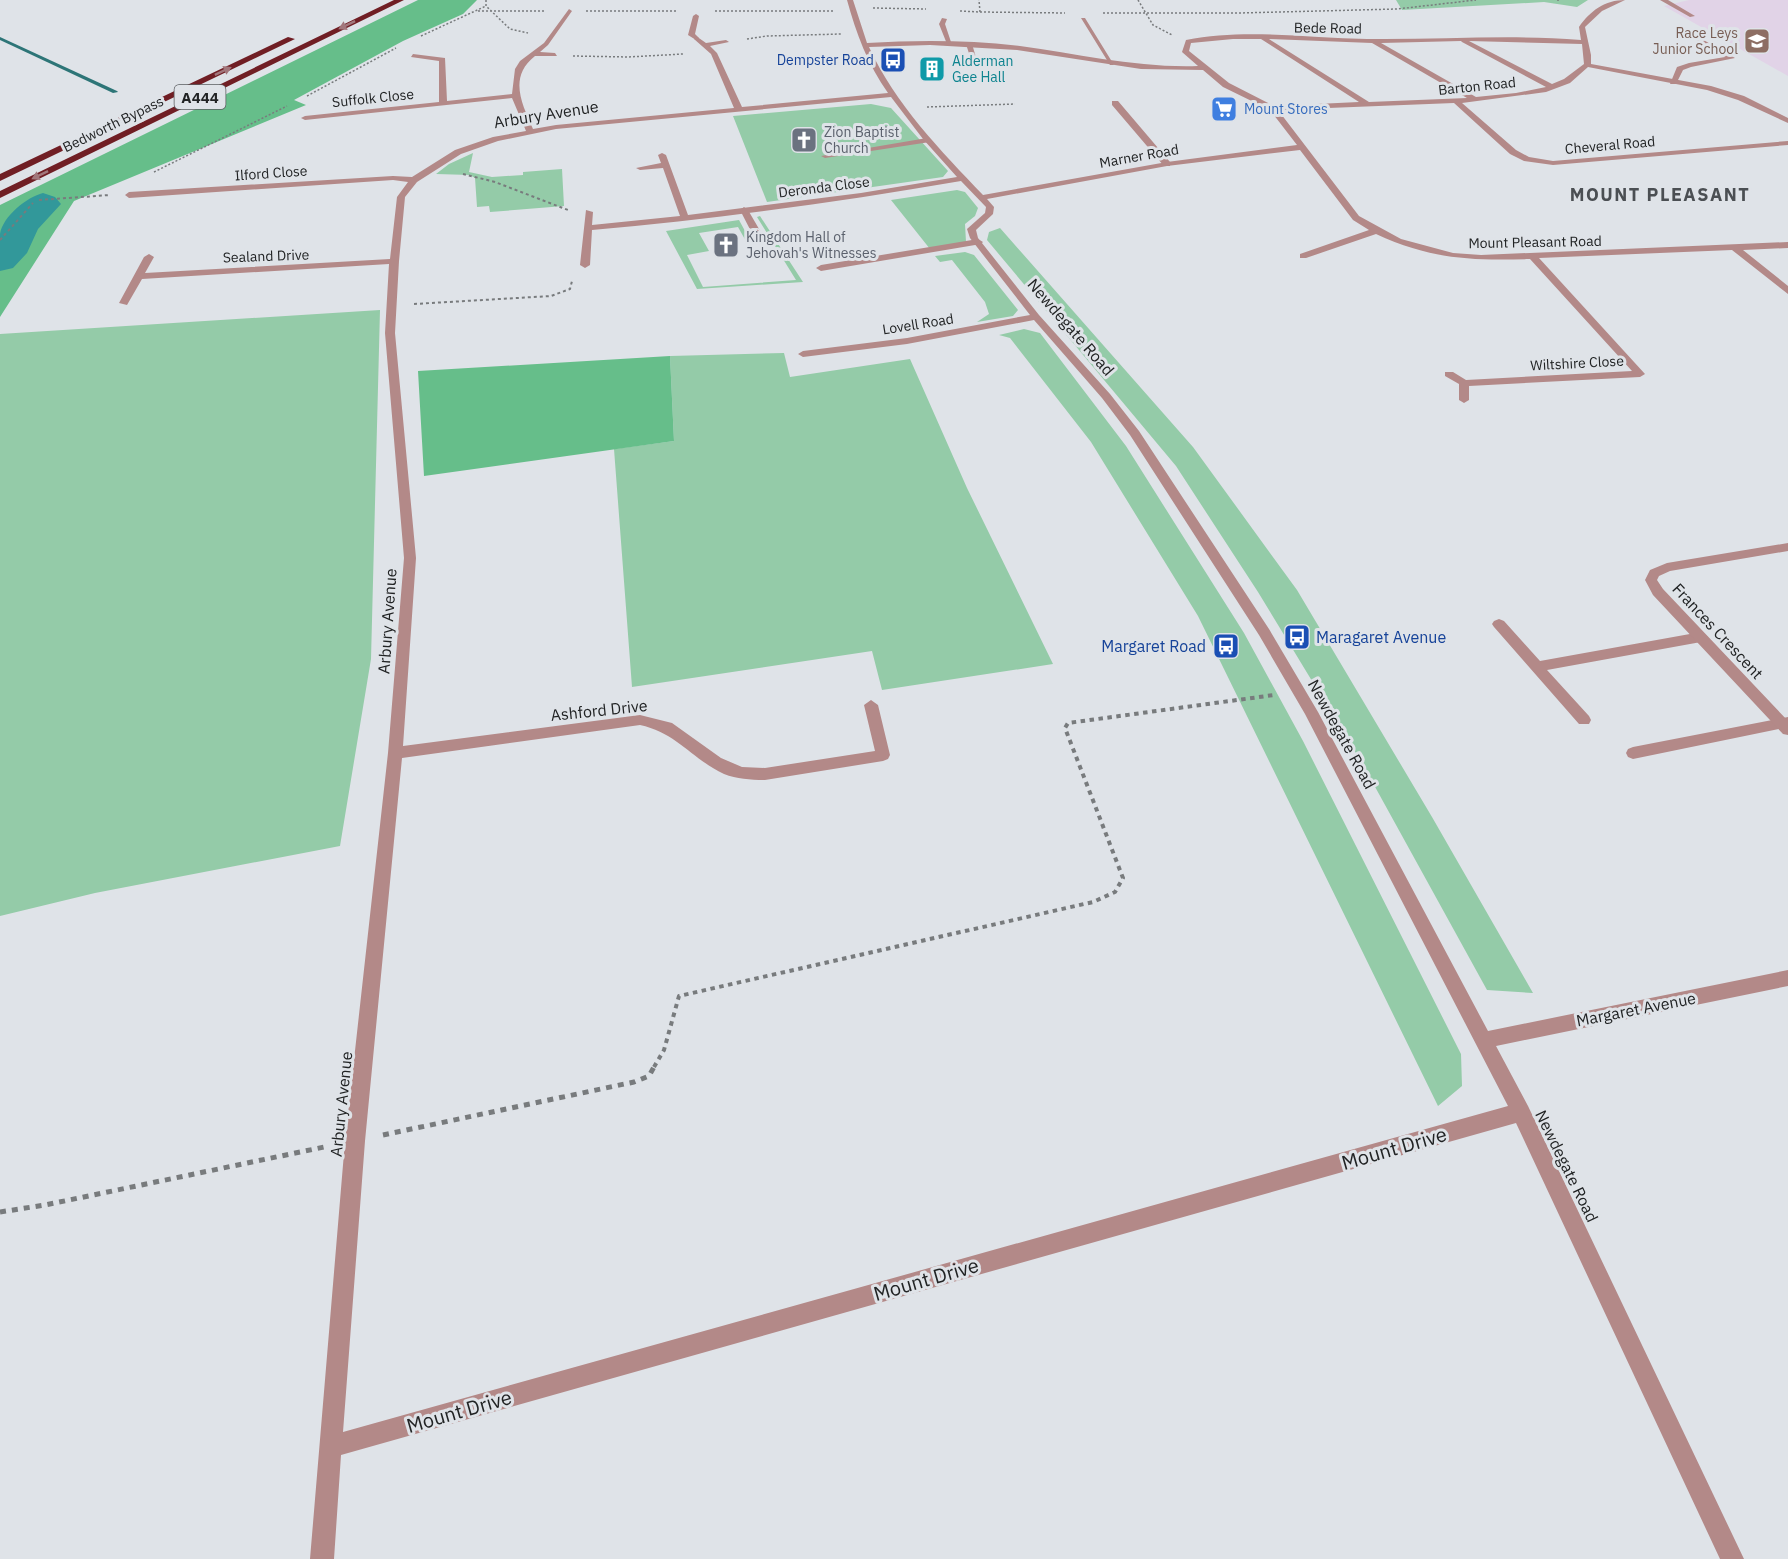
<svg xmlns="http://www.w3.org/2000/svg" width="1788" height="1559" font-family="'IBM Plex Sans',sans-serif">
  <style>
    .education { fill: #e1d3e7 }
    .green { fill: #94cba8 }
    .forest { fill: #66be8a }
    .lines { fill: none; stroke-linecap: round; stroke-linejoin: round }
    .stream { fill: #2d7577; fill-rule: evenodd }
    .river { fill: #32989a; fill-rule: evenodd }
    .path-far3 { stroke: #787b7d; stroke-width: 1.5; stroke-dasharray: 2 2; stroke-linecap: butt }
    .path-far2 { stroke: #787b7d; stroke-width: 2; stroke-dasharray: 3 3; stroke-linecap: butt }
    .path-far1 { stroke: #787b7d; stroke-width: 4; stroke-dasharray: 4.5 4.5; stroke-linecap: butt }
    .path { stroke: #787b7d; stroke-width: 5; stroke-dasharray: 6 6; stroke-linecap: butt }
    .lane { fill: #b38988; fill-rule: evenodd }
    .street { fill: #b38988; fill-rule: evenodd }
    .highway { fill: #701e24; fill-rule: evenodd }
    .oneway { fill: #a2777c }
    .labels { text-anchor: middle; dominant-baseline: central; stroke-width: 6; stroke-linejoin: round; paint-order: stroke }
    .far-street-label { font-size: 14px; fill: #212324; stroke: #dfe3e8 }
    .far-education-label { font-size: 14px; fill: #785e54; stroke: #dfe3e8; text-anchor: end }
    .far-transit-label { font-size: 14px; fill: #164399; stroke: #dfe3e8; text-anchor: end }
    .far-culture-label { font-size: 14px; fill: #0d838f; stroke: #dfe3e8; text-anchor: start }
    .far-shop-label { font-size: 14px; fill: #366cbe; stroke: #dfe3e8; text-anchor: start }
    .far-worship-label { font-size: 14px; fill: #5b616d; stroke: #dfe3e8; text-anchor: start }
    .shield { fill: #dfe3e8; stroke: #5a5d5f; stroke-width: 1.5 }
    .shield-label { font-size: 15px; font-weight: bold; fill: #212324 }
    .street-label { font-size: 16px; fill: #212324; stroke: #dfe3e8 }
    .transit-label { font-size: 16px; fill: #164399; stroke: #dfe3e8; text-anchor: start }
    .far-district-label { font-size: 18px; font-weight: bold; letter-spacing: 1.5px; fill: #4b4f53; stroke: #dfe3e8 }
    .near-street-label { font-size: 20px; fill: #212324; stroke: #dfe3e8 }
  </style>
  <rect width="100%" height="100%" fill="#dfe3e8"/>
  <path class="education" d="M 1689,0 L 1788,0 L 1788,76 L 1664,6 Z"/>
  <path class="green" d="M 1396,0 L 1588,0 L 1577,7 L 1544,2 L 1402,10 Z
    M 871,104 L 891,108 L 948,171 L 943,177 L 767,202 L 733,116 Z
    M 473,153 L 469,172 L 492,177 L 523,175 L 523,172 L 562,169 L 564,206 L 490,212 L 489,206 L 477,207 L 475,178 L 470,175 L 436,174 L 449,164 Z
    M 957,190 L 965,192 L 978,208 L 975,216 L 965,224 L 966,242 L 930,249 L 891,200 Z
    M 760,216 L 803,282 L 697,289 L 666,231 L 739,220 L 751,242 L 747,243 L 738,227 L 699,233 L 709,251 L 687,255 L 703,287 L 796,280 L 757,217 Z
    M 1000,228 L 1193,447 L 1297,590 L 1432,817 L 1533,993 L 1487,990 L 1363,765 L 1258,592 L 1176,466 L 987,240 L 989,232 Z
    M 965,252 L 974,255 L 1018,310 L 1013,316 L 977,322 L 989,314 L 985,302 L 952,260 L 940,262 L 935,256 Z
    M 380,310 L 371,659 L 340,846 L 95,893 L 0,916 L 0,334 Z
    M 1024,329 L 1040,333 L 1126,446 L 1244,633 L 1303,741 L 1461,1054 L 1462,1086 L 1438,1106 L 1198,616 L 1091,442 L 1010,338 L 999,335 Z
    M 784,353 L 790,377 L 910,359 L 967,488 L 1053,664 L 882,690 L 872,651 L 632,687 L 614,449 L 674,441 L 670,356 Z"/>
  <path class="forest" d="M 418,0 L 477,0 L 463,14 L 403,41 L 294,100 L 306,105 L 74,201 L 0,317 L 0,205 Z
    M 670,356 L 674,441 L 424,476 L 418,371 Z"/>
  <g class="lines">
    <path class="stream" d="M 0,37 L 117,91 L 118,92 L 113,93 L 0,40 Z"/>
    <path class="river" d="M 43,193 L 55,197 L 61,204 L 38,229 L 27,253 L 13,268 L 0,271 C 0,259 0,245 0,234 C 3,216 27,197 43,193 Z"/>
    <path class="path-far3" d="M 486,0 L 486,6 L 510,29 L 528,33
      M 1138,0 L 1153,25 L 1172,35
      M 1557,0 L 1561,0
      M 873,8 L 926,9
      M 478,11 L 546,11
      M 586,11 L 678,11
      M 715,11 L 834,11
      M 960,11 L 980,12 L 979,0
      M 980,12 L 1065,13
      M 1103,13 L 1240,13 L 1397,9 L 1476,0
      M 421,36 L 486,6
      M 747,39 L 767,36 L 841,34
      M 573,56 L 628,57 L 683,54
      M 307,96 L 396,48
      M 927,107 L 1015,104
      M 154,172 L 287,106"/>
    <path class="path-far2" d="M 463,174 L 495,182 L 568,210
      M 39,200 L 110,195
      M 0,240 L 33,203
      M 414,304 L 551,296 L 570,289 L 572,281"/>
    <path class="path-far1" d="M 654,1067 L 664,1050 L 679,996 L 1093,902 L 1115,892 L 1123,878 L 1065,728 L 1068,723 L 1274,695"/>
    <path class="path" d="M 383,1135 L 634,1082 L 649,1076 L 655,1065
      M 0,1212 L 45,1205 L 329,1146"/>
    <path class="lane" d="M 1660,0 L 1668,0 L 1695,16 L 1690,17 Z
      M 696,14 L 699,16 L 695,34 L 699,38 L 696,40 L 688,35 L 693,16 Z
      M 942,18 L 947,19 L 945,24 L 952,45 L 947,44 L 939,24 Z
      M 1081,18 L 1085,18 L 1114,65 L 1110,65 Z
      M 1693,34 L 1735,58 L 1691,67 L 1683,70 L 1676,84 L 1670,84 L 1677,67 L 1689,63 L 1725,57 L 1691,37 Z
      M 969,42 L 972,44 L 978,64 L 972,63 L 966,44 Z
      M 1112,101 L 1118,101 L 1170,162 L 1170,166 L 1164,166 L 1112,105 Z
      M 927,138 L 930,138 L 930,142 L 825,158 L 821,156 Z
      M 744,207 L 748,210 L 766,241 L 764,243 L 756,241 L 740,210 Z
      M 978,239 L 983,242 L 981,244 L 821,271 L 816,268 L 821,265 Z
      M 1499,619 L 1504,621 L 1540,661 L 1701,632 L 1708,637 L 1701,642 L 1547,670 L 1589,716 L 1591,720 L 1589,724 L 1579,724 L 1494,627 L 1492,624 L 1494,621 Z
      M 1788,717 L 1788,727 L 1633,759 L 1628,757 L 1626,753 L 1628,749 L 1633,747 Z"/>
    <path class="street" d="M 847,0 L 853,0 L 867,43 C 918,40 969,40 1020,46 C 1079,54 1137,68 1198,66 L 1182,52 L 1186,40 C 1245,28 1307,38 1367,39 C 1439,40 1510,34 1581,40 L 1579,27 C 1590,11 1605,0 1625,0 L 1602,11 L 1585,27 L 1591,55 L 1591,64 L 1711,86 L 1744,96 L 1788,118 L 1788,123 L 1738,100 L 1707,90 L 1588,67 L 1570,83 L 1546,92 L 1462,103 L 1516,150 L 1529,157 L 1553,161 L 1788,141 L 1788,145 L 1553,165 L 1524,161 L 1510,154 L 1454,103 L 1278,110 L 1359,216 L 1401,239 L 1453,253 L 1481,255 L 1788,242 L 1788,248 L 1743,250 L 1788,286 L 1788,294 L 1732,250 L 1539,258 L 1645,374 L 1640,377 L 1469,386 L 1469,400 L 1464,403 L 1459,400 L 1459,384 L 1445,376 L 1445,372 L 1453,372 L 1466,380 L 1632,371 L 1530,259 C 1471,261 1430,259 1376,234 L 1306,258 L 1300,258 L 1300,254 L 1369,230 L 1353,220 L 1300,150 L 1167,166 L 987,199 L 994,207 L 993,214 L 976,230 L 978,238 L 1039,315 L 1110,394 L 1139,431 L 1269,629 L 1318,712 L 1488,1031 L 1788,970 L 1788,986 L 1496,1046 L 1528,1106 L 1744,1559 L 1720,1559 L 1516,1123 L 341,1455 L 334,1559 L 310,1559 L 345,1141 L 388,753 L 404,558 L 385,333 L 389,264 L 142,279 L 127,305 L 119,303 L 144,257 L 149,254 L 154,257 L 145,273 L 390,259 L 397,197 L 408,182 L 393,180 L 129,198 L 125,195 L 129,192 L 393,176 L 412,177 L 455,150 L 493,137 L 526,131 L 512,98 L 305,120 L 301,118 L 305,116 L 439,102 L 439,61 L 411,57 L 413,54 L 445,58 L 447,101 L 512,94 L 515,69 L 520,61 L 544,43 L 569,9 L 572,11 L 548,45 L 540,52 L 555,53 L 557,56 L 535,56 C 508,77 522,104 533,129 L 556,125 L 734,108 L 711,54 L 694,39 L 696,36 L 706,43 L 726,40 L 729,42 L 710,46 L 717,53 L 742,107 L 888,93 C 868,65 856,33 847,0 ZM 1233,39 L 1261,39 L 1359,102 L 1274,106 L 1229,83 L 1189,51 L 1191,43 ZM 1269,39 L 1372,43 L 1467,98 L 1369,102 ZM 1461,41 L 1462,42 L 1546,87 L 1516,93 L 1476,97 L 1381,43 ZM 1469,41 L 1582,44 L 1584,64 L 1564,79 L 1552,84 ZM 930,45 L 1017,50 L 1141,69 L 1203,70 L 1223,87 L 1270,110 L 1297,145 L 1167,162 L 983,195 C 941,151 895,104 869,47 ZM 891,97 L 923,139 L 957,177 L 861,193 L 688,215 L 666,155 L 662,153 L 658,155 L 661,163 L 636,168 L 640,170 L 663,168 L 680,216 L 592,225 L 593,212 L 586,210 L 580,265 L 585,268 L 590,265 L 592,230 C 716,219 839,202 961,181 L 986,207 L 985,213 L 967,229 L 970,238 L 1030,315 L 907,338 L 803,351 L 798,354 L 803,357 L 907,344 L 1034,320 L 1102,398 L 1130,435 L 1259,635 L 1305,714 L 1508,1106 L 343,1432 L 365,1141 L 402,758 L 640,725 C 677,733 692,759 724,774 C 737,779 751,780 765,780 L 883,761 L 888,759 L 890,755 L 878,705 L 871,700 L 864,705 L 875,751 L 765,768 L 742,767 L 721,758 L 672,723 L 640,715 L 403,746 L 416,558 L 395,333 L 399,261 L 405,197 L 417,182 L 461,154 L 498,141 L 556,129 Z
      M 1788,543 L 1788,551 L 1670,571 L 1659,576 L 1657,580 L 1663,589 L 1788,721 L 1788,735 L 1783,734 L 1653,595 L 1645,580 L 1650,570 L 1667,563 Z"/>
    <path class="highway" d="M 394,0 L 404,0 L 0,198 L 0,191 Z
      M 288,37 L 295,39 L 0,181 L 0,174 Z"/>
  </g>
  <defs><path id="oneway-solid" d="M-6-.8H1V-3.2L6.5 0L1 3.2V.8H-6Z" transform="scale(1.5)"/></defs>
  <g class="oneway">
    <use href="#oneway-solid" transform="translate(347 25) rotate(154)"/>
    <use href="#oneway-solid" transform="translate(223 71) rotate(-25)"/>
    <use href="#oneway-solid" transform="translate(40 175) rotate(154)"/>
  </g>
  <defs>
    <symbol id="school-square" viewBox="-11 -11 22 22"><rect x="-9" y="-9" width="18" height="18" rx="4" fill="#8d6e63" stroke="#dfe3e8"/><path d="M0-5L7-2L0 1L-7-2ZM-4 1L0 2.5L4 1V4Q0 6-4 4Z" fill="#fff"/></symbol>
    <symbol id="bus-square" viewBox="-11 -11 22 22"><rect x="-9" y="-9" width="18" height="18" rx="4" fill="#1a4fb4" stroke="#dfe3e8"/><path d="M-5-6H5V4H4V6H2V4H-2V6H-4V4H-5ZM-3.5-4V0h7V-4ZM-3.5 1.2v1.5H-2V1.2ZM2 1.2v1.5H3.5V1.2Z" fill="#fff"/></symbol>
    <symbol id="building-square" viewBox="-11 -11 22 22"><rect x="-9" y="-9" width="18" height="18" rx="4" fill="#0f9aa8" stroke="#dfe3e8"/><path d="M-4-6H4V6H1V3H-1V6H-4ZM-2.5-4.3h1.7v1.8h-1.7ZM.8-4.3h1.7v1.8H.8ZM-2.5-1h1.7V.8h-1.7ZM.8-1h1.7V.8H.8Z" fill="#fff"/></symbol>
    <symbol id="supermarket-square" viewBox="-11 -11 22 22"><rect x="-9" y="-9" width="18" height="18" rx="4" fill="#3f7fe0" stroke="#dfe3e8"/><path d="M-6-5.5h2.5l.6 2H6L4.5 2H-2.5L-4.4-4H-6ZM-1.5 3.2a1.3 1.3 0 1 0 .1 0ZM3 3.2a1.3 1.3 0 1 0 .1 0Z" fill="#fff"/></symbol>
    <symbol id="church-square" viewBox="-11 -11 22 22"><rect x="-9" y="-9" width="18" height="18" rx="4" fill="#6b7280" stroke="#dfe3e8"/><path d="M-1.2-6h2.4v3.5h3.3v2.4h-3.3V6h-2.4V-.1h-3.3v-2.4h3.3Z" fill="#fff"/></symbol>
  </defs>
  <g fill-rule="evenodd">
    <use href="#school-square" x="1742" y="26" width="30" height="30"/>
    <use href="#bus-square" x="878" y="45" width="30" height="30"/>
    <use href="#building-square" x="917" y="54" width="30" height="30"/>
    <use href="#supermarket-square" x="1209" y="94" width="30" height="30"/>
    <use href="#church-square" x="789" y="125" width="30" height="30"/>
    <use href="#church-square" x="711" y="230" width="30" height="30"/>
    <use href="#bus-square" x="1282" y="622" width="30" height="30"/>
    <use href="#bus-square" x="1211" y="631" width="30" height="30"/>
  </g>
  <g class="labels">
    <g class="far-street-label">
      <text transform="translate(1328 28) rotate(1)">Bede Road</text>
      <text transform="translate(1477 86) rotate(-6)">Barton Road</text>
      <text transform="translate(373 98) rotate(-6)">Suffolk Close</text>
      <text transform="translate(113 124) rotate(-26)">Bedworth Bypass</text>
      <text transform="translate(1610 145) rotate(-5)">Cheveral Road</text>
      <text transform="translate(1139 156) rotate(-10)">Marner Road</text>
      <text transform="translate(271 173) rotate(-4)">Ilford Close</text>
      <text transform="translate(824 187) rotate(-7)">Deronda Close</text>
      <text transform="translate(1535 242) rotate(-1)">Mount Pleasant Road</text>
      <text transform="translate(266 256) rotate(-2)">Sealand Drive</text>
      <text transform="translate(918 324) rotate(-9)">Lovell Road</text>
      <text transform="translate(1577 363) rotate(-3)">Wiltshire Close</text>
    </g>
    <g class="far-education-label">
      <text x="1738" y="33">Race Leys<tspan x="1738" dy="16">Junior School</tspan></text>
    </g>
    <g class="far-transit-label">
      <text x="874" y="60">Dempster Road</text>
    </g>
    <g class="far-culture-label">
      <text x="952" y="61">Alderman<tspan x="952" dy="16">Gee Hall</tspan></text>
    </g>
    <g class="far-shop-label">
      <text x="1244" y="109">Mount Stores</text>
    </g>
    <g class="far-worship-label">
      <text x="824" y="132">Zion Baptist<tspan x="824" dy="16">Church</tspan></text>
      <text x="746" y="237">Kingdom Hall of<tspan x="746" dy="16">Jehovah's Witnesses</tspan></text>
    </g>
    <rect class="shield" x="174.5" y="85" width="51" height="24" rx="4.5"/>
    <g class="shield-label">
      <text x="200" y="97">A444</text>
    </g>
    <g class="street-label">
      <text transform="translate(546 114) rotate(-9)">Arbury Avenue</text>
      <text transform="translate(1071 327) rotate(49)">Newdegate Road</text>
      <text transform="translate(387 621) rotate(-86)">Arbury Avenue</text>
      <text transform="translate(1718 631) rotate(47)">Frances Crescent</text>
      <text transform="translate(599 710) rotate(-6)">Ashford Drive</text>
      <text transform="translate(1342 734) rotate(61)">Newdegate Road</text>
      <text transform="translate(1636 1009) rotate(-11)">Margaret Avenue</text>
      <text transform="translate(341 1104) rotate(-84)">Arbury Avenue</text>
      <text transform="translate(1567 1166) rotate(64)">Newdegate Road</text>
    </g>
    <g class="transit-label">
      <text x="1316" y="637">Maragaret Avenue</text>
      <text x="1206" y="646" text-anchor="end">Margaret Road</text>
    </g>
    <g class="far-district-label">
      <text x="1660" y="194">MOUNT PLEASANT</text>
    </g>
    <g class="near-street-label">
      <text transform="translate(1394 1148) rotate(-16)">Mount Drive</text>
      <text transform="translate(926 1279) rotate(-16)">Mount Drive</text>
      <text transform="translate(459 1411) rotate(-16)">Mount Drive</text>
    </g>
  </g>
</svg>
